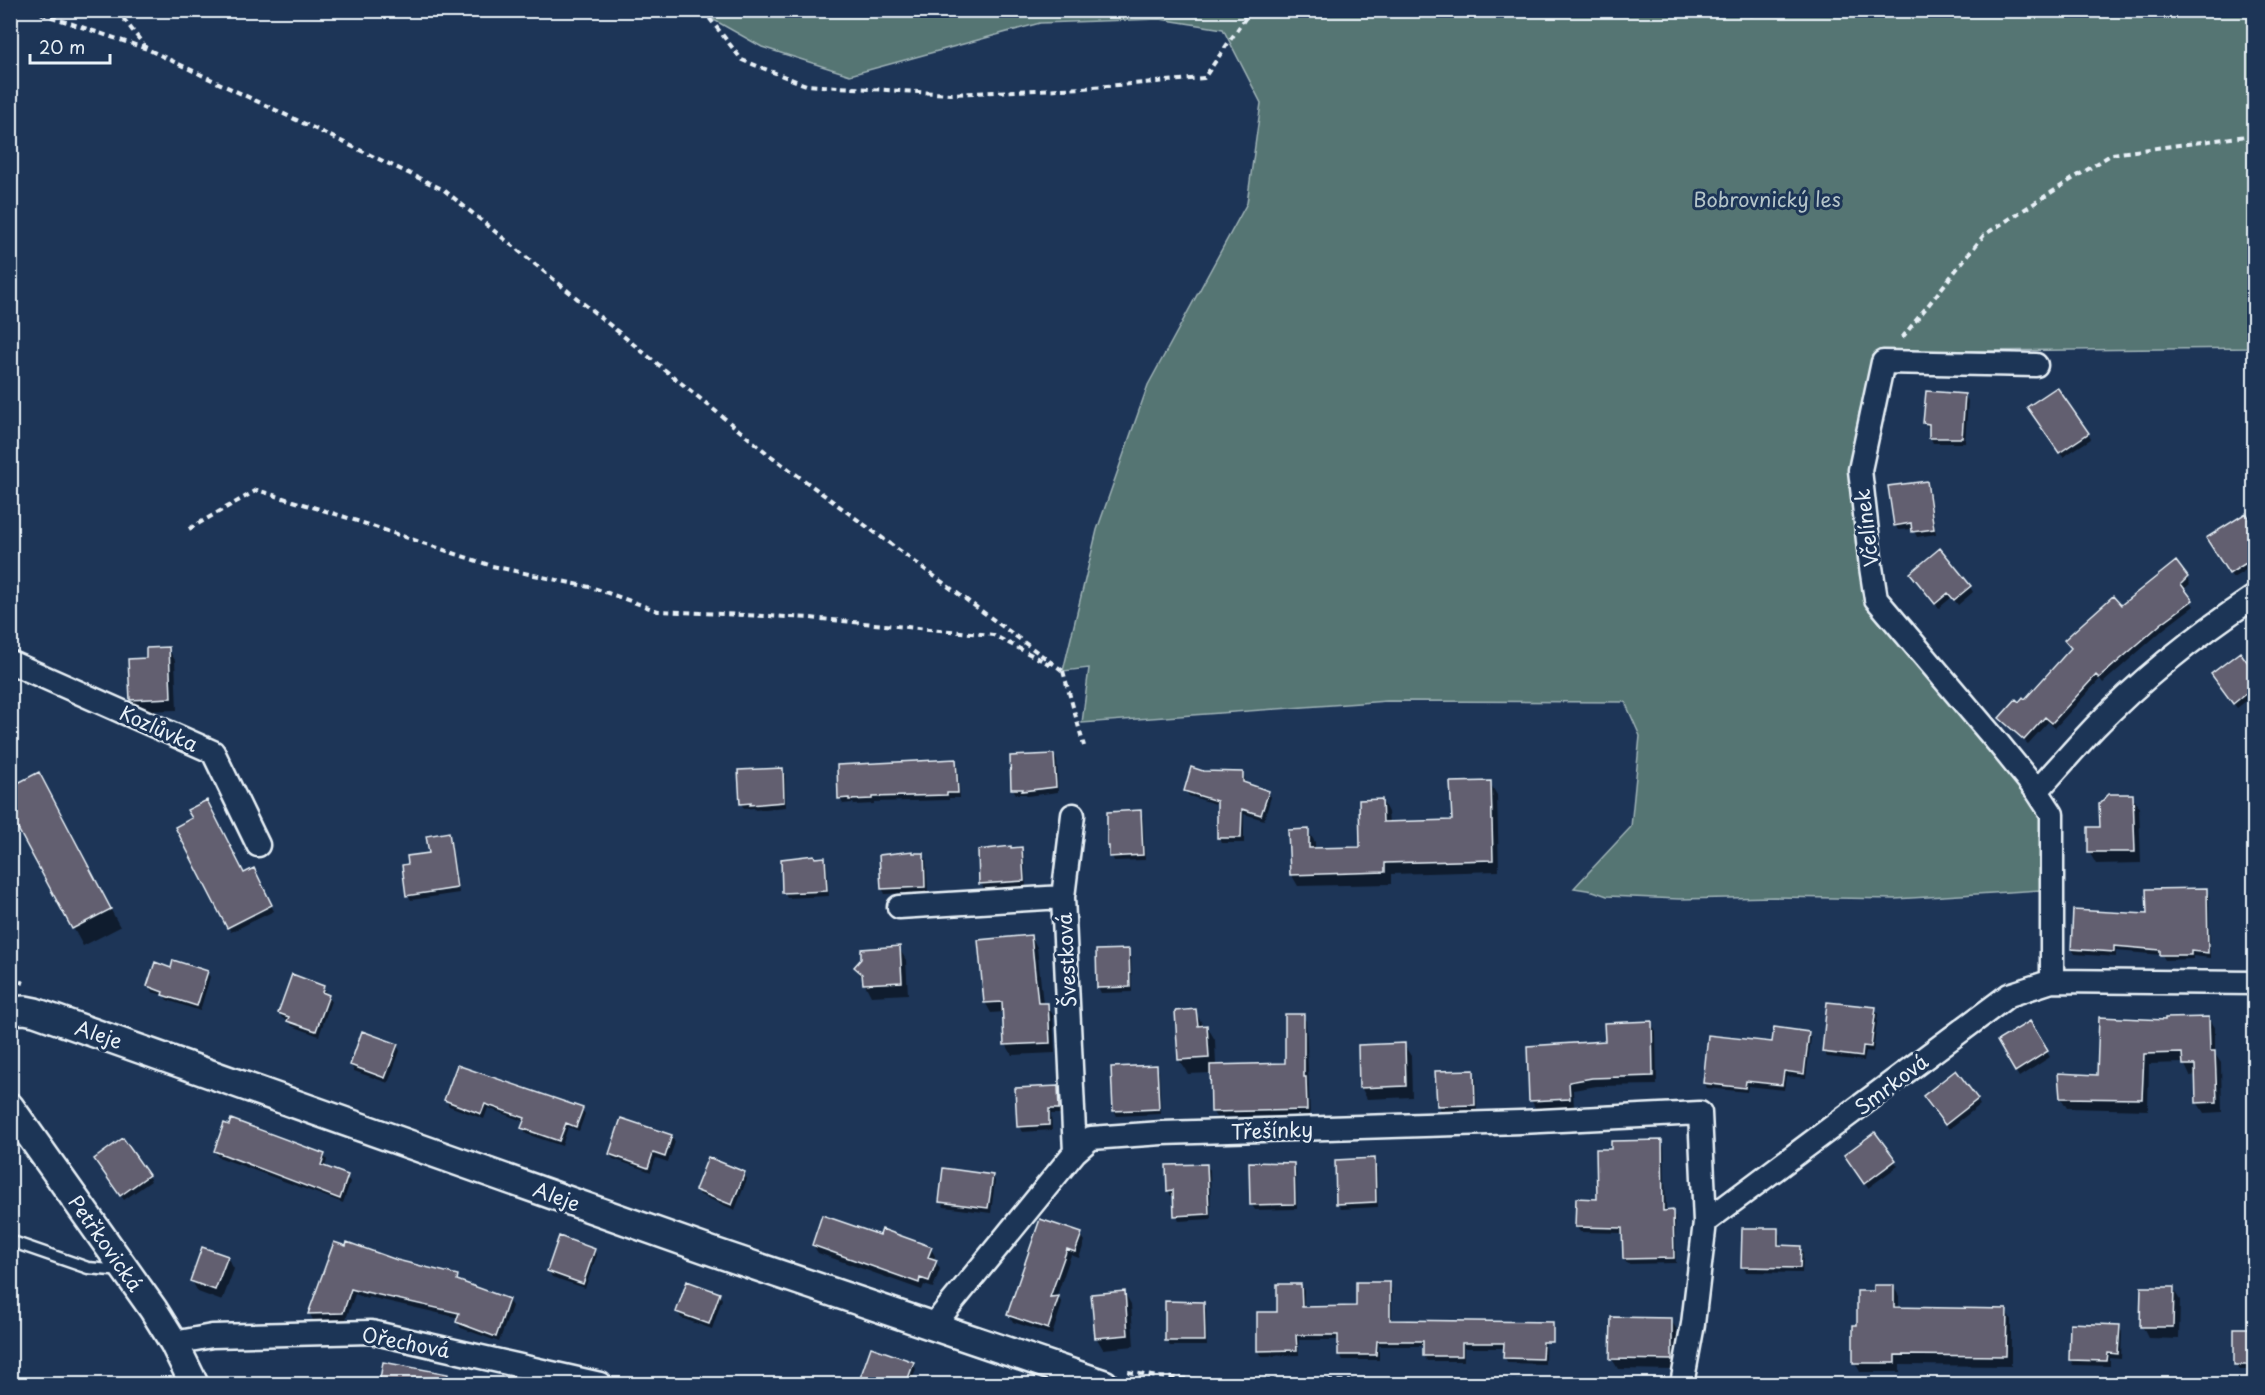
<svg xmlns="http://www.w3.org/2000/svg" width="2265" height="1395" font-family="'Playpen Sans',sans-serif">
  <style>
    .green { fill: #557473; stroke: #9eb2b6; stroke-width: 1.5 }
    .shadow { fill: #0007 }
    .building { fill: #625e70; stroke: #e8f1f8; stroke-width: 1.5 }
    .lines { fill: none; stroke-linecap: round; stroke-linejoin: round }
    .service-casing { stroke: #e8f1f8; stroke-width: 15 }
    .minor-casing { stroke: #e8f1f8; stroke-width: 27 }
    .tertiary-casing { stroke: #e8f1f8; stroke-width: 32 }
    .path { stroke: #e8f1f8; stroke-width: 4; stroke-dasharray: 6 4.5; stroke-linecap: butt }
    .service { stroke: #1d3557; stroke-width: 10 }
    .minor { stroke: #1d3557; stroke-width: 22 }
    .tertiary { stroke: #1d3557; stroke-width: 27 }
    .labels { text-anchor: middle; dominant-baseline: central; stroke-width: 6; stroke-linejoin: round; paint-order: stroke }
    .park-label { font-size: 20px; fill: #b5c5c9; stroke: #1d3557 }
    .street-label { font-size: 20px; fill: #e8f1f8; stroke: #1d3557 }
  </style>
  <rect width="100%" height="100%" fill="#1d3557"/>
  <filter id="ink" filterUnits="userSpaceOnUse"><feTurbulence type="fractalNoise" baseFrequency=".0167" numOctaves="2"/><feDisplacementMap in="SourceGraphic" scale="12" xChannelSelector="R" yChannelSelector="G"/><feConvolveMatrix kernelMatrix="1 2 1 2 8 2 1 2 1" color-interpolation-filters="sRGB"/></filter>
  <g filter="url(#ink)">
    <path class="green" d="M 698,11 L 2254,11 L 2254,348 L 1892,352 L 1880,350 L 1859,413 L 1852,469 L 1867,599 L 2035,804 C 2048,832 2044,861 2041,890 L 1895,899 L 1774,897 L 1679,899 L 1607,896 L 1593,891 L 1574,888 L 1631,827 L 1640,736 L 1625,702 L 1387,701 L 1082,723 L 1089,668 L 1063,671 L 1097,530 L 1148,385 L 1247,203 L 1261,103 L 1223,29 L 1160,19 L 1040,23 L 850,75 L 762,47 Z"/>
    <path class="shadow" d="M 1965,396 L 1968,401 L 1965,443 L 1933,443 L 1930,437 L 1930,429 L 1928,428 L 1925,423 Z
      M 2032,413 L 2088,433 L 2091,439 L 2063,457 Z
      M 1926,483 L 1929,488 L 1936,534 L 1917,537 L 1913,529 L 1898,530 L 1895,525 Z
      M 2254,515 L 2254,565 L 2233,578 L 2208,538 Z
      M 1912,574 L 1970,587 L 1973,592 L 1958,605 L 1952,597 L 1939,608 Z
      M 2187,578 L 2190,584 L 2183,590 L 2194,606 L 2165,628 L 2103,683 L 2100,679 L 2055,728 L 2048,722 L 2028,744 L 2004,723 L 2001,718 L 2025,701 L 2072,649 L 2121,607 Z
      M 10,598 L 16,598 L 19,603 L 19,636 L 10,636 Z
      M 168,649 L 175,660 L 177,710 L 138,711 L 131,700 L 147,659 Z
      M 2240,654 L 2254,674 L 2254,695 L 2237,708 L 2216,680 Z
      M 1054,755 L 1057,761 L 1058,792 L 1027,796 L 1026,794 L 1016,794 L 1013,789 L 1012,757 Z
      M 955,761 L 958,766 L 960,798 L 949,798 L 949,800 L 874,802 L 874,804 L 854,805 L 853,803 L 843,804 L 840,798 Z
      M 782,770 L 785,775 L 786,807 L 755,810 L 754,808 L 744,809 L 741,803 Z
      M 1203,772 L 1242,773 L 1245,778 L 1245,785 L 1268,792 L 1271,797 L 1264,820 L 1244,814 L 1244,843 L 1221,843 L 1218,837 L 1219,805 L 1189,796 L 1186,791 Z
      M 1490,783 L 1497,795 L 1499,871 L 1391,874 L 1391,884 L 1298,886 L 1291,874 L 1308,831 L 1315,842 L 1315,849 L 1362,848 L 1382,801 L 1388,812 L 1389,823 L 1453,822 Z
      M 49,792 L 120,927 L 83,946 L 10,811 Z
      M 2132,796 L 2139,808 L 2141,863 L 2096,864 L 2089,852 L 2101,829 Z
      M 1140,812 L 1143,817 L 1145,860 L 1114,861 L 1108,846 Z
      M 448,834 L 451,839 L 459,893 L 411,900 L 408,895 L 410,865 L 430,854 Z
      M 1021,849 L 1024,854 L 1026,886 L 984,889 L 981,883 Z
      M 923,854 L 926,860 L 928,892 L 885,894 L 882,888 L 913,855 Z
      M 815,859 L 824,859 L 827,864 L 829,896 L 787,898 L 784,892 Z
      M 244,875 L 256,875 L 274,911 L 231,932 L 228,927 Z
      M 2206,890 L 2209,895 L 2210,958 L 2193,956 L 2193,959 L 2165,960 L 2162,955 L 2116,951 L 2116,957 L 2075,954 L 2072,949 Z
      M 2252,918 L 2254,918 L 2254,960 L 2251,960 L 2248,954 L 2248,930 L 2252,930 Z
      M 1031,936 L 1037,947 L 1043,1004 L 1047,1004 L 1053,1015 L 1055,1053 L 1012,1055 L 1006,1044 L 1004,1012 L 991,1013 L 985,1002 Z
      M 899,948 L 906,960 L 908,994 L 871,996 L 856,967 L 863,960 Z
      M 1128,951 L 1131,956 L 1132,992 L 1101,993 L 1098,987 Z
      M 172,969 L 207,972 L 210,977 L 200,1011 L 167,1000 L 164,995 L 152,992 L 149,986 Z
      M 323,987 L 326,992 L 325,995 L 331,1001 L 319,1036 L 292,1026 L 289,1021 L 282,1018 L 279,1013 Z
      M 1875,1009 L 1878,1014 L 1873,1052 L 1866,1051 L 1864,1061 L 1827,1057 L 1824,1052 Z
      M 1195,1011 L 1204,1027 L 1207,1026 L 1215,1040 L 1216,1066 L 1286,1065 L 1303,1016 L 1306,1021 L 1310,1115 L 1216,1117 L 1212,1111 L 1212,1073 L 1188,1074 L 1179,1060 Z
      M 2208,1018 L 2215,1029 L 2215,1054 L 2221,1063 L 2222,1112 L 2204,1113 L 2197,1102 L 2197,1075 L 2190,1076 L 2184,1063 L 2149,1064 L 2148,1110 L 2067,1108 L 2061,1098 L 2098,1077 L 2166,1022 Z
      M 2247,1018 L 2254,1018 L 2254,1057 L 2250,1057 L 2247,1052 Z
      M 1651,1023 L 1656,1031 L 1657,1085 L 1597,1086 L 1573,1090 L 1574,1107 L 1536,1109 L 1531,1100 L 1606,1042 Z
      M 2029,1023 L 2050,1057 L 2019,1077 L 1999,1042 Z
      M 1808,1033 L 1811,1038 L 1806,1078 L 1786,1076 L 1784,1090 L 1748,1086 L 1747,1092 L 1707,1088 L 1704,1082 L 1773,1043 Z
      M 397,1045 L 400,1051 L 388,1083 L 354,1071 L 351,1065 Z
      M 1404,1045 L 1411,1056 L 1412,1097 L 1367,1099 L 1361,1087 Z
      M 1156,1067 L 1159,1072 L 1161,1114 L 1117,1116 L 1114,1110 Z
      M 1473,1071 L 1476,1077 L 1477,1110 L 1441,1111 L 1438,1106 Z
      M 1058,1088 L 1061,1093 L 1062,1114 L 1051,1114 L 1052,1130 L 1022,1132 L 1019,1126 Z
      M 446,1100 L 582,1109 L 585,1114 L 579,1131 L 568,1127 L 562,1146 L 526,1134 L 523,1128 L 525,1122 L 488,1108 L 484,1119 L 449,1106 Z
      M 1977,1100 L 1980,1105 L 1949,1129 L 1928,1101 Z
      M 1875,1134 L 1898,1166 L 1868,1188 L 1849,1161 Z
      M 671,1136 L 675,1142 L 668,1162 L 656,1158 L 651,1172 L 613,1159 L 610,1154 Z
      M 1661,1142 L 1664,1147 L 1666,1212 L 1672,1212 L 1675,1217 L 1676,1263 L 1627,1264 L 1624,1259 L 1623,1233 L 1580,1232 L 1577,1227 L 1599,1200 Z
      M 215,1151 L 324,1155 L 327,1160 L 325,1168 L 347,1177 L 350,1182 L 343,1203 L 218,1157 Z
      M 1374,1160 L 1377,1165 L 1378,1207 L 1341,1209 L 1338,1203 Z
      M 99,1164 L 148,1176 L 151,1181 L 124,1200 Z
      M 1293,1164 L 1296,1170 L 1297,1209 L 1255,1210 L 1252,1205 Z
      M 1206,1165 L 1210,1170 L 1211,1219 L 1179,1221 L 1176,1215 L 1175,1195 L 1171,1196 L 1168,1190 Z
      M 744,1173 L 747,1179 L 735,1210 L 700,1195 L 697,1190 Z
      M 992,1176 L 995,1181 L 991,1213 L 944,1207 L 941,1201 Z
      M 1041,1221 L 1080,1234 L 1085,1241 L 1079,1258 L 1071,1255 L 1056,1298 L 1059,1298 L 1062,1304 L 1052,1335 L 1013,1322 L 1009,1314 Z
      M 1777,1230 L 1780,1235 L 1780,1247 L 1800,1247 L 1803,1252 L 1802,1273 L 1746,1272 L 1743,1267 Z
      M 881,1237 L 931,1249 L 935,1256 L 934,1259 L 940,1269 L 933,1288 L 924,1285 L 922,1290 L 818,1253 L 813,1245 Z
      M 347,1248 L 457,1276 L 461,1284 L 508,1300 L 512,1306 L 499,1342 L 461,1328 L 457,1322 L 459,1318 L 369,1297 L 368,1299 L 355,1294 L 346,1319 L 313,1320 L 310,1314 Z
      M 594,1250 L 597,1255 L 585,1288 L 552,1277 L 549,1271 Z
      M 227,1257 L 234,1269 L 222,1301 L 198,1292 L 192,1281 Z
      M 1389,1284 L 1392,1289 L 1392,1321 L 1546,1329 L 1545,1364 L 1508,1363 L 1505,1358 L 1505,1348 L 1464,1348 L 1464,1361 L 1427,1361 L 1424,1355 L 1424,1346 L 1379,1346 L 1379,1360 L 1343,1360 L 1340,1355 L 1339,1340 L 1299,1340 L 1299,1355 L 1261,1356 L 1258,1350 L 1279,1314 L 1301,1285 L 1304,1291 L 1304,1308 L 1358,1308 Z
      M 1893,1286 L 1899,1296 L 1899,1309 L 2006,1310 L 2011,1320 L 2011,1366 L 1900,1365 L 1900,1372 L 1860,1372 L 1855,1362 L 1858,1327 L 1875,1292 Z
      M 2173,1289 L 2180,1300 L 2179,1339 L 2148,1338 L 2142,1326 Z
      M 1124,1292 L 1131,1304 L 1134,1346 L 1103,1349 L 1096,1337 Z
      M 719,1294 L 722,1299 L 712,1329 L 681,1318 L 678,1312 Z
      M 1203,1303 L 1206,1309 L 1207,1346 L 1170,1346 L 1167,1341 Z
      M 1671,1320 L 1677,1330 L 1677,1370 L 1618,1369 L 1612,1359 Z
      M 2119,1326 L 2122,1332 L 2121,1359 L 2110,1358 L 2110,1366 L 2073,1365 L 2070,1359 Z
      M 2236,1329 L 2254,1329 L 2254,1370 L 2239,1370 L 2236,1364 Z
      M 872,1349 L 913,1363 L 916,1369 L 911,1384 L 859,1384 Z
      M 384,1363 L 424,1376 L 422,1384 L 380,1384 Z
      M 266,1379 L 269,1384 L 252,1384 Z"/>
    <path class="building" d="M 2057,387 L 2089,433 L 2059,453 L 2027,407 Z
      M 1926,391 L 1965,394 L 1962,438 L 1929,438 L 1929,424 L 1923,423 Z
      M 1927,481 L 1934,529 L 1912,532 L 1911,523 L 1894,526 L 1888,486 Z
      M 2246,513 L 2254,526 L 2254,558 L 2229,574 L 2206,538 Z
      M 1940,548 L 1971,586 L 1954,600 L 1948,593 L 1935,604 L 1910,573 Z
      M 2176,561 L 2188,577 L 2181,584 L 2193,600 L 2162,623 L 2099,678 L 2096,675 L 2052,723 L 2045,717 L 2024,740 L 1999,718 L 2016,699 L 2019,702 L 2023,697 L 2025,699 L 2071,648 L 2064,640 L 2113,596 L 2121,605 Z
      M 169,647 L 171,698 L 130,700 L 128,659 L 146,658 L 146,648 Z
      M 2240,652 L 2254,671 L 2254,687 L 2233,704 L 2211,674 Z
      M 1054,754 L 1056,787 L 1022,791 L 1023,789 L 1011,789 L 1010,756 Z
      M 956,759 L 958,793 L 947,793 L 947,795 L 872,797 L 872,799 L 849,800 L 849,798 L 838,799 L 837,765 Z
      M 1191,767 L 1203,771 L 1243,772 L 1243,782 L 1269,791 L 1261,815 L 1242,809 L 1241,838 L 1217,838 L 1217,801 L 1184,791 Z
      M 783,768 L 784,802 L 750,805 L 751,803 L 740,804 L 738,770 Z
      M 39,772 L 111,909 L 72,929 L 10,814 L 10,787 Z
      M 1491,781 L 1493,860 L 1385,863 L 1385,872 L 1290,875 L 1288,830 L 1309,829 L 1309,848 L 1360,847 L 1359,800 L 1382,799 L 1383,822 L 1452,820 L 1450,782 Z
      M 2109,794 L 2133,794 L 2135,852 L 2088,852 L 2088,827 L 2100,827 L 2099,804 Z
      M 207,800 L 244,873 L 254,868 L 272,905 L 227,928 L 175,827 L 192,818 L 187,810 Z
      M 1141,810 L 1143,855 L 1109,857 L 1109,846 L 1107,846 L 1107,812 Z
      M 449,832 L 457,888 L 406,896 L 402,865 L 408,864 L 407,856 L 429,853 L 426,836 Z
      M 1011,846 L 1011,848 L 1022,847 L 1024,881 L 979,884 L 978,850 Z
      M 913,851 L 913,853 L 924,853 L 925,887 L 881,889 L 879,855 Z
      M 814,855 L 815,858 L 825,857 L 827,891 L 782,893 L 781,859 Z
      M 2207,888 L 2208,953 L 2191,951 L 2191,955 L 2160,955 L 2160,950 L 2114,946 L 2114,952 L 2071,949 L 2073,910 L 2147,914 L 2146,889 Z
      M 1031,935 L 1038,1003 L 1048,1003 L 1050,1043 L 1004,1045 L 1002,1002 L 984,1003 L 978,940 Z
      M 900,946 L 902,982 L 863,984 L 862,974 L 854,967 L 861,959 L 861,949 Z
      M 1129,949 L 1130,987 L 1097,988 L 1096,950 Z
      M 173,960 L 208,971 L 197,1006 L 162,995 L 163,992 L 147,986 L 155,962 L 171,968 Z
      M 292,974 L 324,986 L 322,992 L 329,995 L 316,1031 L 287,1021 L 289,1017 L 278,1013 Z
      M 1827,1002 L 1876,1007 L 1871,1047 L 1863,1046 L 1862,1057 L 1822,1052 Z
      M 1196,1009 L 1198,1026 L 1207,1025 L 1209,1058 L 1178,1060 L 1175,1011 Z
      M 1285,1014 L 1304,1014 L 1304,1077 L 1306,1077 L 1307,1110 L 1211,1112 L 1210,1065 L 1285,1063 Z
      M 2099,1017 L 2165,1020 L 2165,1018 L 2209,1017 L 2210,1051 L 2215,1051 L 2217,1102 L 2196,1103 L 2195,1065 L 2183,1065 L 2182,1053 L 2144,1054 L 2142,1099 L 2060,1098 L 2058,1073 L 2097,1075 Z
      M 1652,1021 L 1653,1076 L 1592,1078 L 1569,1082 L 1570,1099 L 1529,1101 L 1527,1046 L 1605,1041 L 1604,1023 Z
      M 2030,1021 L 2048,1051 L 2015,1072 L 1997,1041 Z
      M 1774,1027 L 1809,1032 L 1804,1074 L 1784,1071 L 1782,1085 L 1746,1081 L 1745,1088 L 1703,1083 L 1708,1035 L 1772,1042 Z
      M 362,1031 L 398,1044 L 385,1078 L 350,1065 Z
      M 1405,1043 L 1406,1086 L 1359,1088 L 1358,1045 Z
      M 457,1065 L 583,1108 L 576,1127 L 566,1123 L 559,1141 L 521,1128 L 525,1118 L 485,1104 L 481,1114 L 444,1100 Z
      M 1157,1065 L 1159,1109 L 1113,1111 L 1111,1067 Z
      M 1474,1070 L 1475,1105 L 1437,1106 L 1435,1071 Z
      M 1956,1070 L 1978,1099 L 1945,1125 L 1923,1096 Z
      M 1058,1086 L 1059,1109 L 1049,1109 L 1049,1125 L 1017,1127 L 1015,1088 Z
      M 621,1118 L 672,1135 L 665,1157 L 653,1153 L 648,1168 L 609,1154 Z
      M 231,1119 L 325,1154 L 321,1165 L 348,1175 L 340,1199 L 214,1151 L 224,1123 L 229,1125 Z
      M 1875,1132 L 1896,1160 L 1864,1184 L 1844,1155 Z
      M 123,1138 L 149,1175 L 120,1196 L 94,1159 Z
      M 1662,1140 L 1663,1211 L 1673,1210 L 1674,1258 L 1623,1259 L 1622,1228 L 1575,1227 L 1576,1198 L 1597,1199 L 1596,1149 L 1611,1149 L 1611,1141 Z
      M 708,1157 L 745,1172 L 732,1205 L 695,1190 Z
      M 1375,1158 L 1376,1202 L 1336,1204 L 1335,1160 Z
      M 1249,1162 L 1294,1163 L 1295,1204 L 1250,1205 Z
      M 1207,1164 L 1209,1214 L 1174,1216 L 1173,1190 L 1167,1191 L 1166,1165 Z
      M 943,1168 L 993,1175 L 988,1208 L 939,1202 Z
      M 822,1215 L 880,1235 L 882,1229 L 932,1247 L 928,1257 L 937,1260 L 929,1281 L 920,1278 L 919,1283 L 812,1245 Z
      M 1040,1219 L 1082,1233 L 1075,1252 L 1067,1249 L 1050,1297 L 1059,1296 L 1048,1329 L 1007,1315 Z
      M 1742,1228 L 1778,1228 L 1778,1245 L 1801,1246 L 1800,1268 L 1741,1267 Z
      M 559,1236 L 595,1249 L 583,1284 L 547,1271 Z
      M 334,1242 L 346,1246 L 347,1242 L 397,1260 L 458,1275 L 457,1280 L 509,1299 L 496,1337 L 456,1322 L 459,1313 L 366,1292 L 365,1293 L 351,1289 L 343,1313 L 308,1314 Z
      M 202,1247 L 228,1256 L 215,1290 L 190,1281 Z
      M 687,1281 L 720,1293 L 709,1324 L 676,1312 Z
      M 1356,1282 L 1390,1282 L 1390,1320 L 1553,1322 L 1553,1342 L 1543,1342 L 1542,1359 L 1503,1358 L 1504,1343 L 1462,1343 L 1462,1356 L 1423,1356 L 1423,1341 L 1377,1341 L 1376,1355 L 1338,1355 L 1338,1335 L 1296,1335 L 1297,1350 L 1257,1351 L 1257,1312 L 1277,1312 L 1277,1284 L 1301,1284 L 1302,1307 L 1356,1306 Z
      M 1874,1285 L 1894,1285 L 1894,1307 L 2007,1309 L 2006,1356 L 1895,1355 L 1895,1363 L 1853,1363 L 1853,1325 L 1857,1325 L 1857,1291 L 1874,1291 Z
      M 2141,1287 L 2174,1287 L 2173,1327 L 2140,1327 Z
      M 1125,1291 L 1128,1335 L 1095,1338 L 1091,1294 Z
      M 1165,1301 L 1204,1302 L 1205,1341 L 1165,1341 Z
      M 1611,1317 L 1672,1318 L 1672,1360 L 1610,1359 Z
      M 2070,1323 L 2120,1325 L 2118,1354 L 2108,1353 L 2107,1361 L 2069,1360 Z
      M 2234,1328 L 2254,1328 L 2254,1365 L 2234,1365 Z
      M 871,1347 L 914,1362 L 906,1384 L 858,1384 Z
      M 383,1362 L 448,1374 L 447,1384 L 379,1384 Z"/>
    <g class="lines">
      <defs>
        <path id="service" d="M 10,1241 L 88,1268 L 123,1271"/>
        <path id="minor" d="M 2036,365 L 1883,362 L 1860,470 L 1871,567 L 1876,599 L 1998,743 L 2037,791 L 2052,814 L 2052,981
          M 10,662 L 213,752 L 258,845
          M 2037,791 C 2056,770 2075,748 2095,727 C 2143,677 2197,635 2254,597
          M 1063,897 L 1073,815
          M 899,907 L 1063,897 L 1075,1152
          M 932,1327 L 1075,1152 L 1091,1138 L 1162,1133 L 1521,1122 L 1700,1113 L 1705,1222
          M 174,1343 L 212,1336 L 371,1332 L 600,1384
          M 1682,1384 L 1693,1324 L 1705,1222 L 2009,995 L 2052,981 L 2254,983"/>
        <path id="tertiary" d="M 10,1011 L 25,1010 L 35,1012 L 714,1252 L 1104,1384
          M 10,1107 L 153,1309 L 174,1343 L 194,1384"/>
      </defs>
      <use href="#service" class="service-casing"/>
      <use href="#minor" class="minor-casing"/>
      <use href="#tertiary" class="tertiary-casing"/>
      <path class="path" d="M 31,10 L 147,49 L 444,190 L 767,453 L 1063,671
        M 117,10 L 146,48
        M 703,10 L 742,60 L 806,85 L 950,94 L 1082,88 L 1204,78 L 1251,10
        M 1729,10 L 1752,15 L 1756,10
        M 1902,338 L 1984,235 L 2112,154 L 2254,135
        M 189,529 L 257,490 L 342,516 L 492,566 L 594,588 L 658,611 L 810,618 L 993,635 L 1051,665
        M 1063,671 L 1084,746
        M 10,978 L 24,983
        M 1128,1372 L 1157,1377 L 1206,1380 L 1654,1384"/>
      <use href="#service" class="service"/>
      <use href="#minor" class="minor"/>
      <use href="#tertiary" class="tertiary"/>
    </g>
  </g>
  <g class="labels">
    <g class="park-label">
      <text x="1767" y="199">Bobrovnický les</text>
    </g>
    <g class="street-label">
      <text transform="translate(1866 528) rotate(-97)">Včelínek</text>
      <text transform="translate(159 728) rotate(24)">Kozlůvka</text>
      <text transform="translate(1066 960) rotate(-93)">Švestková</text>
      <text transform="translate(99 1034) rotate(19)">Aleje</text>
      <text transform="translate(1891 1084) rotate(-37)">Smrková</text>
      <text transform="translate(1272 1130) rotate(-2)">Třešínky</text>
      <text transform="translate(557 1196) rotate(20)">Aleje</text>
      <text transform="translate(106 1243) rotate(55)">Petřkovická</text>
      <text transform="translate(406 1342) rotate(11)">Ořechová</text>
    </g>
  </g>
  <rect width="2265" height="1395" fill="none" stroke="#1d3557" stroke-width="36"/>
  <rect x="18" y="18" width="2229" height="1359" fill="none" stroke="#e8f1f8" stroke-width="2" filter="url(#ink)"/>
  <path d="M30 54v9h80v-9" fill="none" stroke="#e8f1f8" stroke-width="3"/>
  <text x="39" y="54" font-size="18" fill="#e8f1f8" stroke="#1d3557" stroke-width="4.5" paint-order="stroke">20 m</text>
</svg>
